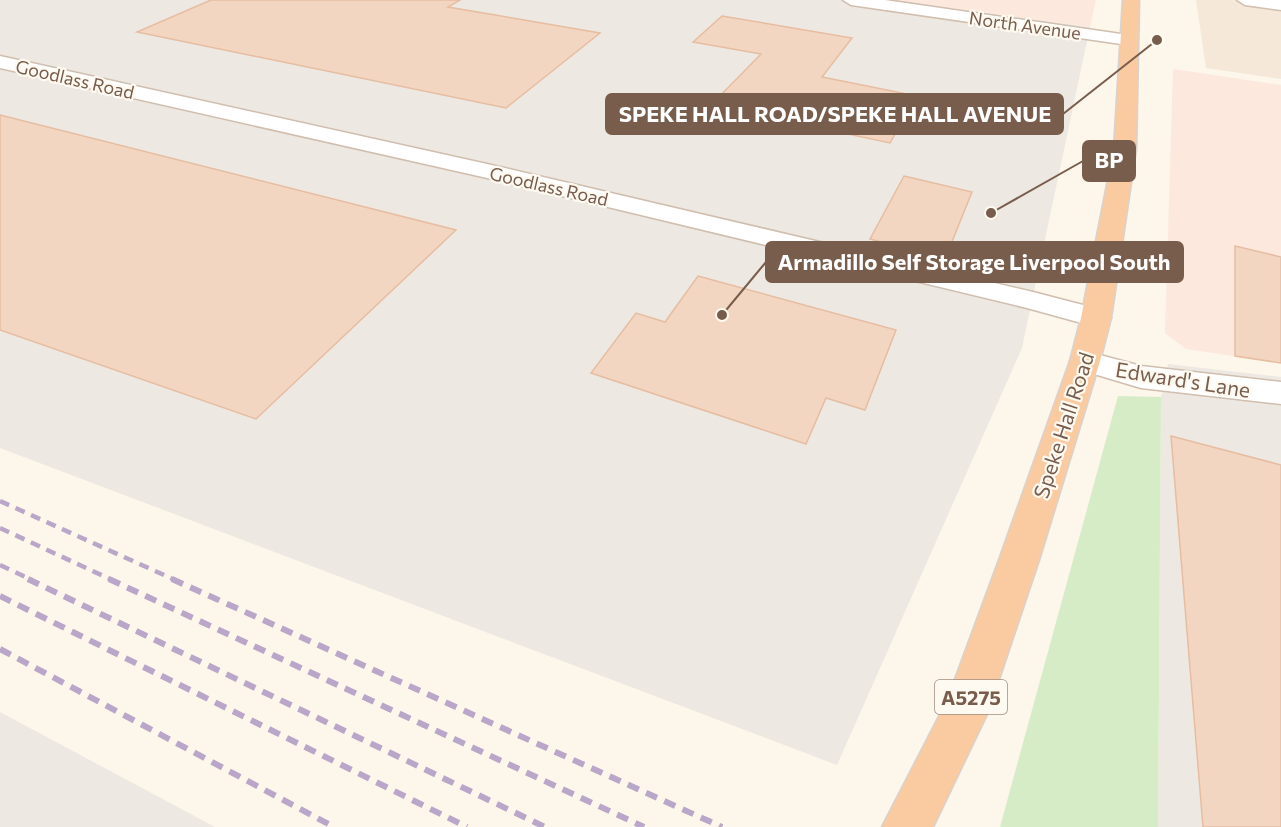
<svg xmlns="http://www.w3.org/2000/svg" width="1281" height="827" font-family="Commissioner,sans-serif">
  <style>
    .residential { fill: #f5e8d8 }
    .commercial { fill: #fde8de }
    .industrial { fill: #eee8e2 }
    .green { fill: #d5ecc7 }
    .building { fill: #f3d6c1; stroke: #e6bda1; stroke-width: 1.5 }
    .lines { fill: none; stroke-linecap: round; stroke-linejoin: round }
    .minor-casing { stroke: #d0beae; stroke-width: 3 }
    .trunk-casing { stroke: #d9d2cd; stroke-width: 3 }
    .minor { fill: #fff; fill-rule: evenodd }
    .trunk { fill: #facaa1; fill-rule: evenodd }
    .rail-far1 { stroke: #b9a6c8; stroke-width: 4.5; stroke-dasharray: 10 7; stroke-linecap: butt }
    .rail { stroke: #b9a6c8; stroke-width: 6; stroke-dasharray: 12 8; stroke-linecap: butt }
    .labels { text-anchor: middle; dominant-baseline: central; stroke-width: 4.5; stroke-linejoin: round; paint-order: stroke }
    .far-street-label { font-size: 18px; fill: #795d4c; stroke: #fffaf1 }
    .shield { fill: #fffaf1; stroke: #a18c7e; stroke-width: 1.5 }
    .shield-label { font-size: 20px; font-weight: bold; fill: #795d4c }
    .street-label { font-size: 21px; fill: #795d4c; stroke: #fffaf1 }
    .leader { fill: none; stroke: #795d4c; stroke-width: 2 }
    .callout-dot { fill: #795d4c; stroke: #fffaf1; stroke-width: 2 }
    .callout { fill: #795d4c; stroke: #795d4c; stroke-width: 2 }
    .callout-label { font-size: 22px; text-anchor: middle; font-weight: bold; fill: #fff }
  </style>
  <rect width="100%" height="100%" fill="#fdf6ea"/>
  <path class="residential" d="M 1196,0 L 1281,0 L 1281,79 L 1206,68 Z"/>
  <path class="commercial" d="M 891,0 L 1096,0 L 1090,27 Z
    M 1173,69 L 1281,85 L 1281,363 L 1186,349 L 1165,333 Z"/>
  <path class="industrial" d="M 0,0 L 891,0 L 1090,27 L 1022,348 L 837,765 L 0,448 Z
    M 1168,364 L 1281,377 L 1281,827 L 1158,827 L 1161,397 Z
    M 0,712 L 215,827 L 0,827 Z"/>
  <path class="green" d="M 1118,396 L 1161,397 L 1158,827 L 1000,827 Z"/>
  <path class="building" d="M 211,0 L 460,0 L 448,7 L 600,33 L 506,108 L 137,32 Z
    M 722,16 L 852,38 L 822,77 L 917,96 L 890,143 L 711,105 L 761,54 L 693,42 Z
    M 0,115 L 456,230 L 256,419 L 0,330 Z
    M 904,176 L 972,192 L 945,259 L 870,239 Z
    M 1235,246 L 1281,257 L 1281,363 L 1235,356 Z
    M 698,276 L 896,330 L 865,410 L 826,398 L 806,444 L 591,373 L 636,313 L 665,322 Z
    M 1171,436 L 1281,465 L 1281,827 L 1203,827 Z"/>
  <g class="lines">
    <defs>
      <path id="minor" d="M 843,0 L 885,0 L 1128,35 L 1134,36 L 1137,40 L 1134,44 L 1128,45 L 851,5 Z
        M 1237,0 L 1281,0 L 1281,10 L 1245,5 Z
        M 0,56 L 496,166 L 1033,292 L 1106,311 L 1111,318 L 1106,325 L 1096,327 L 1027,308 L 496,180 L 0,68 Z
        M 1085,351 L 1141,366 L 1281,382 L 1281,404 L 1141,388 L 1074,368 L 1070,361 L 1074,354 Z"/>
      <path id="trunk" d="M 1123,0 L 1139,0 L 1136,149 L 1111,318 L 1100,361 L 1039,560 L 988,712 L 933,827 L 882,827 L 947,701 L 999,560 L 1070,361 L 1081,318 L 1114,149 Z"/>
    </defs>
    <use href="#minor" class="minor-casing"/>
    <use href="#trunk" class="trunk-casing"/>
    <use href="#minor" class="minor"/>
    <use href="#trunk" class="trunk"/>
    <path class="rail-far1" d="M 0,501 L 175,580
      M 0,528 L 112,580
      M 0,565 L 32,580"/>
    <path class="rail" d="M 28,579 L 545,827
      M 109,579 L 644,827
      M 172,579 L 722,827
      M 0,596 L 467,827
      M 0,649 L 334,827"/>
  </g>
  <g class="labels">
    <g class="far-street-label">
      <text transform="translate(1025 25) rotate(8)">North Avenue</text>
      <text transform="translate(75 79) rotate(13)">Goodlass Road</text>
      <text transform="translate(549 186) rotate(13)">Goodlass Road</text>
    </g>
    <rect class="shield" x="935" y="680" width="72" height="34" rx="4.5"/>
    <g class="shield-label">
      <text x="971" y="697">A5275</text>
    </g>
    <g class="street-label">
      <text transform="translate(1183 379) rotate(9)">Edward's Lane</text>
      <text transform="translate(1063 425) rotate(-72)">Speke Hall Road</text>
    </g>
  </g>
  <path class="leader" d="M1157 40L1063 114M991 213L1083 161M722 315L766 262"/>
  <g class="callout-dot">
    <circle cx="1157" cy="40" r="6"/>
    <circle cx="991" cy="213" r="6"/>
    <circle cx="722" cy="315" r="6"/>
  </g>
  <g class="callout">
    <rect x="606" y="94" width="457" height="40" rx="6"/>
    <rect x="1083" y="141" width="52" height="40" rx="6"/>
    <rect x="766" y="242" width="417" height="40" rx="6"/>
  </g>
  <g class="callout-label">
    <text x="835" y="122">SPEKE HALL ROAD/SPEKE HALL AVENUE</text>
    <text x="1109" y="168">BP</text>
    <text x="974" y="270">Armadillo Self Storage Liverpool South</text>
  </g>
</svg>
